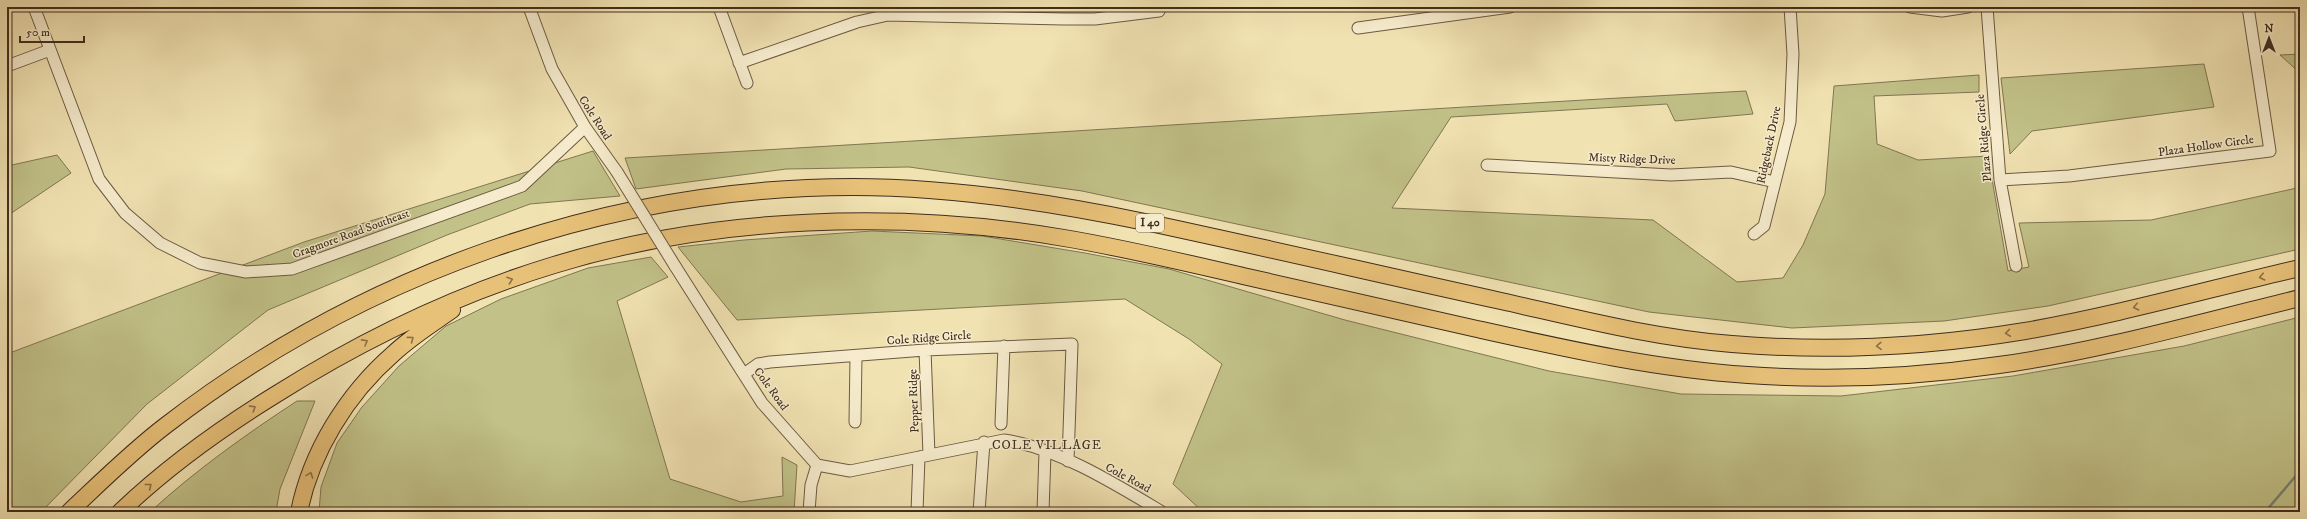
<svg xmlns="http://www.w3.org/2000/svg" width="2307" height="519" font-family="'IM FELL DW Pica',serif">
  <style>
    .green { fill: #c1c188; stroke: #807752 }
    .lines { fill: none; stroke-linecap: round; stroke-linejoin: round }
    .stream { stroke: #778374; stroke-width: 2.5 }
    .minor-casing { stroke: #6c5a42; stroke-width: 13 }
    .highway-casing { stroke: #402d1d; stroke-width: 18 }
    .minor { stroke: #f6eccd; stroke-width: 11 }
    .highway { stroke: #e8c179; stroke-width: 16 }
    .minor-bridge-casing { stroke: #6c5a42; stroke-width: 13; stroke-linecap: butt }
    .minor-bridge { stroke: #f6eccd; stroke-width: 11 }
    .oneway { stroke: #8c7046 }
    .labels { text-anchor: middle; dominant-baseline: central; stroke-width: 3; stroke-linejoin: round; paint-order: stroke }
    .shield { fill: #f6eccd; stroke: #776652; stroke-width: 1 }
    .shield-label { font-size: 11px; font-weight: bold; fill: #402d1d }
    .street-label { font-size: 12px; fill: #402d1d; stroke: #f6eccd }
    .neighbourhood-label { font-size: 13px; letter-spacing: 1px; fill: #402d1d; stroke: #f6eccd }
  </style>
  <rect width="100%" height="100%" fill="#f1e2b2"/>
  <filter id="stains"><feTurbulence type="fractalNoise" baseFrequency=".005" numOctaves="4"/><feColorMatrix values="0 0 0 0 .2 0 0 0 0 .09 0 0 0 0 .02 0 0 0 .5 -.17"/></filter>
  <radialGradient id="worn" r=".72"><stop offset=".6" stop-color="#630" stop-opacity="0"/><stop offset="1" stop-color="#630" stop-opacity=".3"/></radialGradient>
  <path class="green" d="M 2300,54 L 2300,73 L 2280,55 Z
    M 2204,64 L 2214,107 L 2032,131 L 2010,154 L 2001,78 Z
    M 1979,75 L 1979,92 L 1874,96 L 1877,144 L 1918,160 L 1988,156 L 2008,271 L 2029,267 L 2019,223 L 2151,220 L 2297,188 L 2300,161 L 2300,249 L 2048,306 L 1944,321 L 1792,328 L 1649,312 L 1082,191 L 909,167 L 786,169 L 636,189 L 625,158 C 999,137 1372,111 1746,91 L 1753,114 L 1675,121 L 1667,104 L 1451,117 L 1392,208 L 1653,220 L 1737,282 L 1783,278 L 1803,245 L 1825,194 L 1834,86 Z
    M 593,151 L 620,196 L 530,204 L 447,235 L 268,310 L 147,404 L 41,512 L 7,512 L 7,354 L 304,242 Z
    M 57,155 L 71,173 L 7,216 L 7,163 L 12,165 Z
    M 872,231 L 982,236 L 1085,253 L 1169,269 L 1345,320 L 1549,371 L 1681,394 L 1841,396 L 2013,376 L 2184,346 L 2300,317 L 2300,512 L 1203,512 L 1173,484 L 1222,364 L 1189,339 L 1125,299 L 737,320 L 678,247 L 744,240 Z
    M 651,257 L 668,277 L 617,301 L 670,479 L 741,502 L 783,496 L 782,457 L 797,465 L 794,512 L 319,512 L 321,487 L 337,443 L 362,407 L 399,366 L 446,326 L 501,299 L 588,268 Z
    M 297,401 L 315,401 L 280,489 L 276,512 L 150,512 C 196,470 245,435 297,401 Z"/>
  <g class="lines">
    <path class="stream" d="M 2265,512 L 2300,471"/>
    <defs>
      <path id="minor" d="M 34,7 L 99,179 L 125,213 L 160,243 L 200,263 L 246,272 L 292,269 L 522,186 L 585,127
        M 529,7 L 552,69 L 585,127 L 617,172
        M 719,7 L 747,83
        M 1910,7 L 1942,11 L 1968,7
        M 1987,7 L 2000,180 L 2016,266
        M 1358,28 L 1510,7
        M 739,63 L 857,22 L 888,15 L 1064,19 L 1095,19 L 1159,11
        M 7,66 L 50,50
        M 1487,165 L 1671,175 L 1731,172 L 1775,182
        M 2000,180 L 2069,176 L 2270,151 L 2248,7
        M 1754,234 L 1764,226 L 1790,122 L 1793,54 L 1790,7
        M 675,266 L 762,403 L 817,465 L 850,471 L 1004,440 C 1056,447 1117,485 1162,512
        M 925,350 L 929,455
        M 744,374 L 758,364 L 770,362 L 925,350 L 1072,344 L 1068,461
        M 855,422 L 856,356
        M 1001,424 L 1004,346
        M 809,512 L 811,485 L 817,465
        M 917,512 L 919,457
        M 979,512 L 984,442
        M 1043,512 L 1045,452"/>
      <path id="highway" d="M 69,512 C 100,483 131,452 165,426 C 360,275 606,187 853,187 C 951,187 1049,202 1145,222 C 1263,247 1382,275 1501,301 C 1577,318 1653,338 1732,344 C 1829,352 1928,347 2025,331 C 2117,315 2209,289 2300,268
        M 120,512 C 167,467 220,429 275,395 C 362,340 455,295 554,265 C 713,216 901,210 1064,238 C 1124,248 1183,262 1243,276 C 1321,293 1399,311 1477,329 C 1567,349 1656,369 1748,375 C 1831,381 1916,377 1999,365 C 2100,351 2200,322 2300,298
        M 299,512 C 311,452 347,394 393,354 C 411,337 432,324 452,310"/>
    </defs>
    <use href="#minor" class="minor-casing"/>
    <use href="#highway" class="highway-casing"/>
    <use href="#minor" class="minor"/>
    <use href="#highway" class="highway"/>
    <defs>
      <path id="minor-bridge" d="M 617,172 L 675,266"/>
    </defs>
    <use href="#minor-bridge" class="minor-bridge-casing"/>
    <use href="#minor-bridge" class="minor-bridge"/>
  </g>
  <defs><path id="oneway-chevron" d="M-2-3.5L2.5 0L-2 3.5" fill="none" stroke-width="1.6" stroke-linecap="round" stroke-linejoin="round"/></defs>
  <g class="oneway">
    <use href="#oneway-chevron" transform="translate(2262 277) rotate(167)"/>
    <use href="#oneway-chevron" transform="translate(510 280) rotate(-19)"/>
    <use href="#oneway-chevron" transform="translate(2136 307) rotate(167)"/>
    <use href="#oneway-chevron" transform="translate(2008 333) rotate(172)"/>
    <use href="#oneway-chevron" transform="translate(411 339) rotate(-37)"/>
    <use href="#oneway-chevron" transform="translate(365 342) rotate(-29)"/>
    <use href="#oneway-chevron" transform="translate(1879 346) rotate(177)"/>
    <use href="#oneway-chevron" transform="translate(253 408) rotate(-32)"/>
    <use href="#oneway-chevron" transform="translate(310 475) rotate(-70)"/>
    <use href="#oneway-chevron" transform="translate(149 486) rotate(-39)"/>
  </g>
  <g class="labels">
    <rect class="shield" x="1136" y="214" width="28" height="18" rx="3"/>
    <g class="shield-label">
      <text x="1150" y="223">I 40</text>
    </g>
    <g class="street-label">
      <text transform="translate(595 118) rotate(57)">Cole Road</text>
      <text transform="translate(1984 138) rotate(-95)">Plaza Ridge Circle</text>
      <text transform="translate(1769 145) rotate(-78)">Ridgeback Drive</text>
      <text transform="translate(2206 146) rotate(-8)">Plaza Hollow Circle</text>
      <text transform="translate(1632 159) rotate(2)">Misty Ridge Drive</text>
      <text transform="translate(351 234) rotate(-20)">Cragmore Road Southeast</text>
      <text transform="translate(929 338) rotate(-4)">Cole Ridge Circle</text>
      <text transform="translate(771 389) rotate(54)">Cole Road</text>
      <text transform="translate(914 401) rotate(-92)">Pepper Ridge</text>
      <text transform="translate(1128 478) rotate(28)">Cole Road</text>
    </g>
    <g class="neighbourhood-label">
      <text x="1047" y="445">COLE VILLAGE</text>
    </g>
  </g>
  <rect width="2307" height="519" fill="none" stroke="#f1e2b2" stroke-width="24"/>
  <rect x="8" y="8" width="2291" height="503" fill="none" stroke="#402d1d" stroke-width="2"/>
  <rect x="12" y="12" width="2283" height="495" fill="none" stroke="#402d1d"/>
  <g transform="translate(2269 38)" stroke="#f6eccd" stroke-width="3" paint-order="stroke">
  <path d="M0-3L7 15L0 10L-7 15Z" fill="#402d1d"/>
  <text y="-6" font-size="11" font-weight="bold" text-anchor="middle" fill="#402d1d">N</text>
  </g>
  <path d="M20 36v6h64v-6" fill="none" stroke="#402d1d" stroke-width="2"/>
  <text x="26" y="36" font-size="12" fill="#402d1d" stroke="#f6eccd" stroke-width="3" paint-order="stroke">50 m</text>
  <rect width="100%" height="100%" filter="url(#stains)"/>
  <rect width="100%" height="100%" fill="url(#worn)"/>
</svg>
